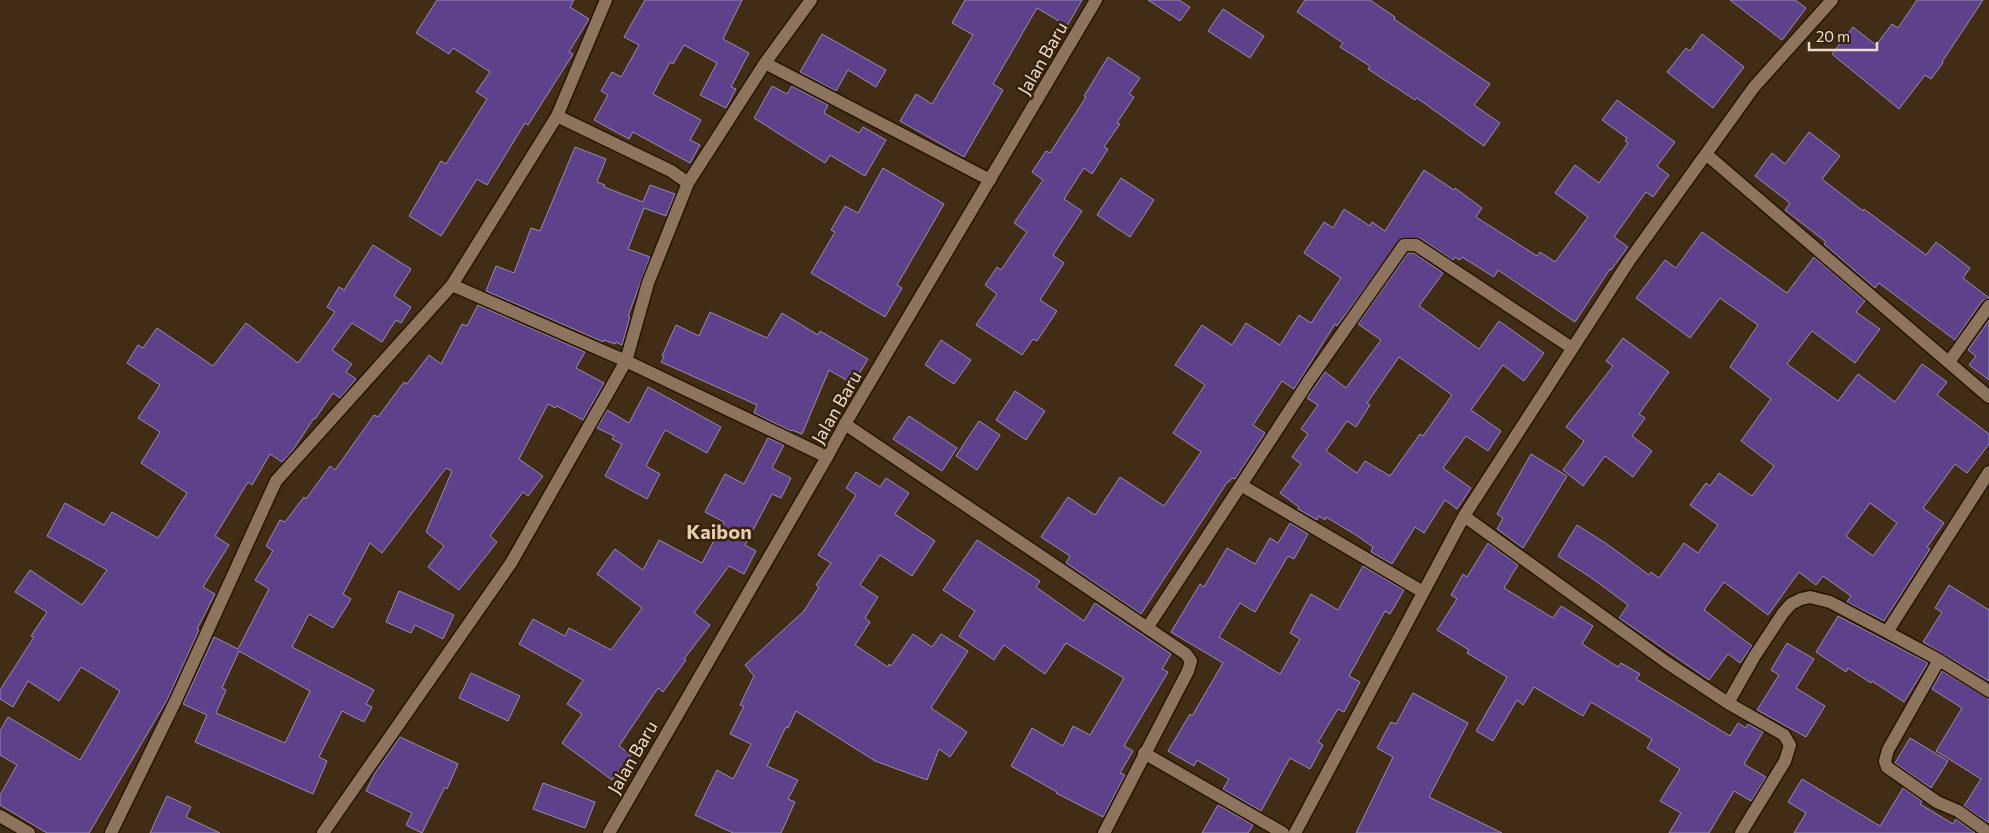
<svg xmlns="http://www.w3.org/2000/svg" width="1989" height="833" font-family="Commissioner,sans-serif">
  <style>
    .building { fill: #5d418b; stroke: #978ead; fill-rule: evenodd }
    .lines { fill: none; stroke-linecap: round; stroke-linejoin: round }
    .street-casing { stroke: #271500; stroke-width: 15 }
    .secondary-casing { stroke: #271500; stroke-width: 15 }
    .street { stroke: #8c755c; stroke-width: 12 }
    .secondary { stroke: #8c755c; stroke-width: 12 }
    .labels { text-anchor: middle; dominant-baseline: central; stroke-width: 5; stroke-linejoin: round; paint-order: stroke }
    .street-label { font-size: 18px; fill: #eaddcf; stroke: #37230c }
    .quarter-label { font-size: 20px; font-weight: bold; fill: #e6cdb2; stroke: #37230c }
  </style>
  <rect width="100%" height="100%" fill="#412d16"/>
  <path class="building" d="M 437,0 L 574,0 L 570,7 L 589,19 L 569,52 L 573,54 L 528,125 L 525,123 L 487,185 L 477,179 L 441,236 L 409,216 L 441,161 L 446,164 L 487,99 L 476,92 L 490,72 L 453,48 L 449,54 L 416,33 Z
    M 645,0 L 742,0 L 723,39 L 749,53 L 731,87 L 736,89 L 726,108 L 700,95 L 717,63 L 684,45 L 673,64 L 670,62 L 653,94 L 701,120 L 690,140 L 700,145 L 690,163 L 633,132 L 629,139 L 594,120 L 608,95 L 601,91 L 612,72 L 621,77 L 639,45 L 624,37 Z
    M 965,0 L 1082,0 L 1067,26 L 1037,8 L 993,84 L 1003,90 L 964,157 L 900,121 L 916,94 L 932,104 L 973,35 L 952,23 Z
    M 1148,0 L 1179,0 L 1190,7 L 1180,21 Z
    M 1305,0 L 1370,0 L 1395,17 L 1394,19 L 1490,84 L 1474,105 L 1500,123 L 1484,146 L 1417,98 L 1415,100 L 1368,69 L 1370,66 L 1340,47 L 1343,43 L 1297,12 Z
    M 1730,0 L 1795,0 L 1806,8 L 1782,40 Z
    M 1917,0 L 1983,0 L 1942,62 L 1943,63 L 1931,79 L 1925,75 L 1899,109 L 1832,54 L 1853,27 L 1876,45 L 1892,24 L 1898,28 Z
    M 1223,9 L 1264,36 L 1250,58 L 1208,31 Z
    M 822,34 L 886,70 L 876,87 L 848,70 L 836,91 L 800,72 Z
    M 1702,34 L 1744,67 L 1713,108 L 1667,72 L 1686,48 L 1690,51 Z
    M 1108,57 L 1140,78 L 1129,94 L 1134,97 L 1117,123 L 1120,124 L 1104,147 L 1108,149 L 1092,174 L 1084,168 L 1064,199 L 1082,211 L 1053,255 L 1064,263 L 1040,300 L 1057,311 L 1037,341 L 1033,339 L 1022,355 L 976,325 L 997,294 L 985,285 L 997,267 L 1001,270 L 1027,232 L 1014,223 L 1043,180 L 1032,172 L 1046,151 L 1050,153 L 1086,97 L 1084,96 Z
    M 772,86 L 787,94 L 792,86 L 828,105 L 824,113 L 859,133 L 863,127 L 886,140 L 865,176 L 830,155 L 825,163 L 754,118 Z
    M 1617,100 L 1675,142 L 1657,166 L 1669,175 L 1653,197 L 1646,192 L 1614,237 L 1628,247 L 1611,270 L 1610,269 L 1575,322 L 1498,270 L 1494,277 L 1462,257 L 1460,260 L 1455,257 L 1453,260 L 1420,238 L 1401,238 L 1337,326 L 1335,324 L 1294,389 L 1282,381 L 1253,425 L 1265,433 L 1235,479 L 1232,478 L 1229,482 L 1228,481 L 1141,614 L 1066,563 L 1070,556 L 1041,537 L 1068,497 L 1095,515 L 1120,477 L 1164,506 L 1201,452 L 1173,433 L 1205,385 L 1175,365 L 1202,325 L 1232,345 L 1246,323 L 1280,345 L 1299,315 L 1311,323 L 1341,278 L 1304,253 L 1324,222 L 1333,228 L 1344,209 L 1370,226 L 1372,222 L 1385,231 L 1424,170 L 1454,190 L 1455,188 L 1482,208 L 1476,217 L 1537,256 L 1540,252 L 1555,262 L 1588,217 L 1555,193 L 1575,165 L 1599,183 L 1628,143 L 1625,141 L 1627,138 L 1602,120 Z
    M 1809,132 L 1840,156 L 1822,179 L 1863,211 L 1864,209 L 1926,255 L 1936,242 L 1970,268 L 1963,278 L 1989,298 L 1982,301 L 1955,340 L 1879,283 L 1875,288 L 1824,244 L 1826,242 L 1785,210 L 1790,203 L 1755,176 L 1772,153 L 1785,164 Z
    M 575,147 L 606,159 L 597,182 L 605,185 L 604,187 L 643,202 L 650,185 L 675,194 L 666,216 L 644,208 L 628,249 L 650,257 L 628,316 L 630,317 L 622,345 L 616,342 L 615,344 L 604,340 L 603,342 L 599,340 L 486,291 L 496,266 L 514,273 L 531,228 L 540,231 Z
    M 883,168 L 944,204 L 897,285 L 902,288 L 885,317 L 811,273 L 835,232 L 831,230 L 845,206 L 858,213 Z
    M 1121,178 L 1154,200 L 1130,237 L 1097,215 Z
    M 1702,232 L 1787,293 L 1814,257 L 1865,301 L 1856,312 L 1880,329 L 1855,363 L 1812,331 L 1787,364 L 1838,401 L 1858,374 L 1895,402 L 1922,364 L 1947,382 L 1937,395 L 1989,434 L 1989,444 L 1967,473 L 1955,464 L 1923,508 L 1944,523 L 1927,547 L 1930,549 L 1884,621 L 1847,602 L 1851,596 L 1823,576 L 1816,585 L 1799,572 L 1768,615 L 1724,582 L 1704,610 L 1752,646 L 1740,663 L 1728,654 L 1709,680 L 1619,618 L 1628,605 L 1593,579 L 1558,556 L 1577,525 L 1607,544 L 1649,575 L 1651,572 L 1659,578 L 1684,543 L 1698,553 L 1718,525 L 1690,505 L 1706,483 L 1710,486 L 1719,473 L 1752,496 L 1774,466 L 1741,441 L 1771,399 L 1730,367 L 1758,325 L 1720,298 L 1690,338 L 1636,298 L 1665,260 L 1676,268 ZM 1870,503 L 1897,523 L 1873,556 L 1846,536 Z
    M 373,245 L 411,269 L 394,296 L 411,307 L 401,323 L 396,320 L 382,342 L 352,323 L 332,350 L 352,364 L 346,372 L 356,379 L 340,398 L 333,393 L 315,419 L 314,418 L 293,450 L 282,462 L 270,454 L 252,485 L 248,482 L 215,536 L 229,545 L 203,587 L 215,594 L 197,629 L 199,630 L 167,700 L 89,833 L 47,833 L 0,805 L 0,795 L 17,765 L 0,755 L 0,731 L 8,717 L 80,760 L 120,691 L 81,667 L 59,701 L 28,681 L 13,707 L 0,699 L 0,690 L 34,637 L 31,636 L 47,612 L 15,592 L 30,570 L 82,605 L 107,570 L 47,536 L 65,503 L 104,525 L 112,512 L 158,538 L 187,493 L 141,463 L 160,432 L 138,418 L 160,385 L 127,363 L 138,345 L 143,348 L 157,328 L 213,366 L 246,323 L 298,363 L 335,312 L 327,307 L 339,287 L 344,290 Z
    M 1408,253 L 1414,253 L 1443,273 L 1419,306 L 1479,349 L 1499,321 L 1544,353 L 1524,381 L 1503,365 L 1471,410 L 1501,431 L 1488,451 L 1466,436 L 1443,468 L 1471,488 L 1457,509 L 1445,500 L 1424,533 L 1415,527 L 1392,564 L 1371,552 L 1373,547 L 1356,535 L 1326,517 L 1325,520 L 1319,516 L 1317,520 L 1298,509 L 1299,507 L 1280,493 L 1301,464 L 1292,457 L 1308,434 L 1301,429 L 1318,405 L 1307,398 L 1325,372 L 1346,388 L 1381,340 L 1358,324 ZM 1399,357 L 1452,395 L 1423,436 L 1420,434 L 1390,476 L 1365,461 L 1357,473 L 1326,451 L 1347,421 L 1356,427 L 1370,405 L 1367,403 Z
    M 478,305 L 585,352 L 576,368 L 604,383 L 583,420 L 557,406 L 555,408 L 548,404 L 519,459 L 543,476 L 528,496 L 523,492 L 490,536 L 497,542 L 459,590 L 428,567 L 444,546 L 426,532 L 452,471 L 446,468 L 382,553 L 370,543 L 343,594 L 351,599 L 333,628 L 309,614 L 292,647 L 374,690 L 366,704 L 372,707 L 364,722 L 342,711 L 319,757 L 327,761 L 313,794 L 195,742 L 207,715 L 183,704 L 214,637 L 238,649 L 269,589 L 255,580 L 273,551 L 266,546 L 280,520 L 285,522 L 304,497 L 306,499 L 330,466 L 335,470 L 374,415 L 378,417 L 404,382 L 407,384 L 429,355 L 441,364 L 462,324 L 467,326 ZM 239,651 L 310,691 L 285,743 L 216,713 L 226,690 L 222,688 Z
    M 710,312 L 767,338 L 782,313 L 818,335 L 820,331 L 868,359 L 853,384 L 829,370 L 802,434 L 792,430 L 791,431 L 754,413 L 757,405 L 661,362 L 664,357 L 662,356 L 676,325 L 699,336 Z
    M 1989,320 L 1989,380 L 1969,365 L 1976,356 L 1968,350 Z
    M 1623,338 L 1669,372 L 1639,414 L 1645,418 L 1632,436 L 1652,451 L 1633,477 L 1605,456 L 1583,486 L 1563,470 L 1584,441 L 1566,427 L 1613,366 L 1606,361 Z
    M 941,340 L 971,360 L 954,384 L 925,365 Z
    M 648,387 L 721,427 L 707,453 L 665,430 L 646,466 L 660,474 L 647,499 L 605,476 L 622,444 L 612,439 L 614,436 L 597,428 L 607,410 L 629,423 Z
    M 1015,391 L 1045,411 L 1026,440 L 996,420 Z
    M 909,416 L 957,448 L 942,471 L 893,439 Z
    M 979,421 L 1000,435 L 977,470 L 956,456 Z
    M 768,438 L 784,445 L 772,468 L 791,478 L 781,498 L 772,494 L 745,545 L 756,551 L 744,574 L 729,566 L 694,613 L 710,625 L 684,659 L 686,660 L 663,692 L 658,688 L 619,746 L 631,755 L 612,780 L 562,743 L 582,714 L 567,704 L 583,680 L 519,644 L 533,619 L 565,636 L 569,628 L 611,650 L 642,608 L 597,574 L 615,549 L 643,570 L 659,540 L 702,563 L 724,522 L 705,512 L 725,474 L 744,484 Z
    M 1531,454 L 1567,476 L 1523,548 L 1497,529 L 1503,518 L 1497,514 Z
    M 856,472 L 880,487 L 886,478 L 909,493 L 895,514 L 935,541 L 912,576 L 880,555 L 860,585 L 878,597 L 865,618 L 870,622 L 855,645 L 888,667 L 889,664 L 891,666 L 913,634 L 932,647 L 941,634 L 968,651 L 931,708 L 967,732 L 950,757 L 939,749 L 927,780 L 875,761 L 796,711 L 788,728 L 786,727 L 767,766 L 798,780 L 788,799 L 795,802 L 781,833 L 733,833 L 695,815 L 717,770 L 733,779 L 751,744 L 730,734 L 744,706 L 740,705 L 754,676 L 745,665 L 804,611 L 819,587 L 816,585 L 831,563 L 818,555 L 856,495 L 846,488 Z
    M 1290,523 L 1308,534 L 1294,559 L 1288,556 L 1255,612 L 1240,603 L 1219,637 L 1280,674 L 1300,639 L 1290,633 L 1311,594 L 1338,610 L 1363,566 L 1404,590 L 1390,614 L 1385,611 L 1349,676 L 1360,682 L 1344,712 L 1338,709 L 1318,742 L 1323,745 L 1310,769 L 1290,758 L 1261,811 L 1223,789 L 1229,779 L 1197,760 L 1194,766 L 1168,751 L 1190,714 L 1192,716 L 1223,663 L 1171,632 L 1200,584 L 1204,587 L 1227,548 L 1255,564 L 1270,538 L 1278,543 Z
    M 977,540 L 1040,581 L 1036,587 L 1084,621 L 1095,603 L 1171,654 L 1162,669 L 1168,672 L 1124,746 L 1133,751 L 1120,773 L 1125,775 L 1103,817 L 1056,793 L 1057,792 L 1011,766 L 1032,728 L 1063,746 L 1073,726 L 1090,735 L 1124,678 L 1066,643 L 1045,674 L 1004,645 L 994,660 L 959,636 L 975,611 L 943,590 Z
    M 1488,543 L 1518,565 L 1504,588 L 1553,618 L 1561,606 L 1593,626 L 1582,644 L 1618,667 L 1621,663 L 1640,674 L 1636,679 L 1730,736 L 1738,723 L 1746,728 L 1748,724 L 1763,732 L 1744,764 L 1766,777 L 1751,801 L 1734,791 L 1709,833 L 1669,833 L 1681,813 L 1660,801 L 1680,769 L 1647,748 L 1652,739 L 1591,702 L 1583,716 L 1534,687 L 1523,705 L 1517,700 L 1493,741 L 1476,731 L 1507,677 L 1467,653 L 1469,650 L 1437,630 L 1457,599 L 1451,595 L 1463,574 L 1467,577 Z
    M 1949,585 L 1989,610 L 1989,681 L 1923,642 L 1942,612 L 1935,608 Z
    M 399,591 L 454,615 L 443,639 L 415,625 L 411,633 L 386,622 Z
    M 1838,616 L 1928,663 L 1904,702 L 1872,681 L 1871,683 L 1848,668 L 1846,672 L 1816,652 Z
    M 1787,643 L 1814,659 L 1796,688 L 1825,706 L 1806,737 L 1757,710 L 1779,675 L 1771,670 Z
    M 1942,671 L 1989,699 L 1989,823 L 1964,806 L 1981,779 L 1936,751 L 1962,708 L 1932,689 Z
    M 471,673 L 520,696 L 508,721 L 459,698 Z
    M 1413,693 L 1468,723 L 1429,797 L 1502,833 L 1356,833 L 1393,757 L 1377,748 L 1391,722 L 1396,724 Z
    M 400,737 L 458,764 L 447,789 L 445,787 L 422,833 L 406,825 L 412,813 L 366,791 L 375,773 Z
    M 1910,738 L 1948,761 L 1931,788 L 1895,763 Z
    M 1802,779 L 1880,826 L 1903,788 L 1922,801 L 1920,804 L 1953,824 L 1956,819 L 1975,833 L 1794,833 L 1806,813 L 1788,802 Z
    M 543,783 L 595,802 L 585,828 L 533,809 Z
    M 167,796 L 191,807 L 186,817 L 220,833 L 150,833 Z
    M 1218,805 L 1253,825 L 1248,833 L 1202,833 Z"/>
  <g class="lines">
    <defs>
      <path id="street" d="M 765,63 L 811,0
        M 557,116 L 671,171 L 688,183
        M 1706,154 L 1989,397
        M 452,285 L 626,361 L 827,457
        M 1949,362 L 1989,306
        M 845,424 L 1186,654 L 1191,661 L 1188,671 L 1104,833
        M 1241,485 L 1310,379 L 1404,245 L 1416,245 L 1572,348
        M 1464,516 L 1666,662 L 1728,703 L 1784,735 L 1790,745 L 1785,761 L 1741,833
        M 1147,628 L 1241,485 L 1423,592
        M 1887,632 L 1989,472
        M 1939,660 L 1888,750 L 1885,761 L 1887,767 L 1937,802 L 1958,811 L 1989,833
        M 1728,703 L 1754,657 L 1783,613 L 1791,604 L 1801,599 L 1810,597 L 1830,602 L 1887,632 L 1939,660 L 1989,691
        M 1144,753 L 1283,833
        M 0,816 L 29,833
        M 111,833 L 176,700 L 276,481 L 452,285 L 557,116 L 606,0
        M 323,833 L 511,563 L 626,361 L 648,283 L 688,183 L 765,63 L 990,180
        M 1295,833 L 1464,516 L 1629,261 L 1754,87 L 1832,0"/>
      <path id="secondary" d="M 609,833 L 827,457 L 845,424 L 1096,0"/>
    </defs>
    <use href="#street" class="street-casing"/>
    <use href="#secondary" class="secondary-casing"/>
    <use href="#street" class="street"/>
    <use href="#secondary" class="secondary"/>
  </g>
  <g class="labels">
    <g class="street-label">
      <text transform="translate(1042 58) rotate(-60)">Jalan Baru</text>
      <text transform="translate(836 407) rotate(-60)">Jalan Baru</text>
      <text transform="translate(632 757) rotate(-60)">Jalan Baru</text>
    </g>
    <g class="quarter-label">
      <text x="719" y="531">Kaibon</text>
    </g>
  </g>
  <path d="M1809 42v8h68v-8" fill="none" stroke="#eaddcf" stroke-width="2.5"/>
  <text x="1816" y="42" font-size="15" fill="#eaddcf" stroke="#37230c" stroke-width="4" paint-order="stroke">20 m</text>
</svg>
